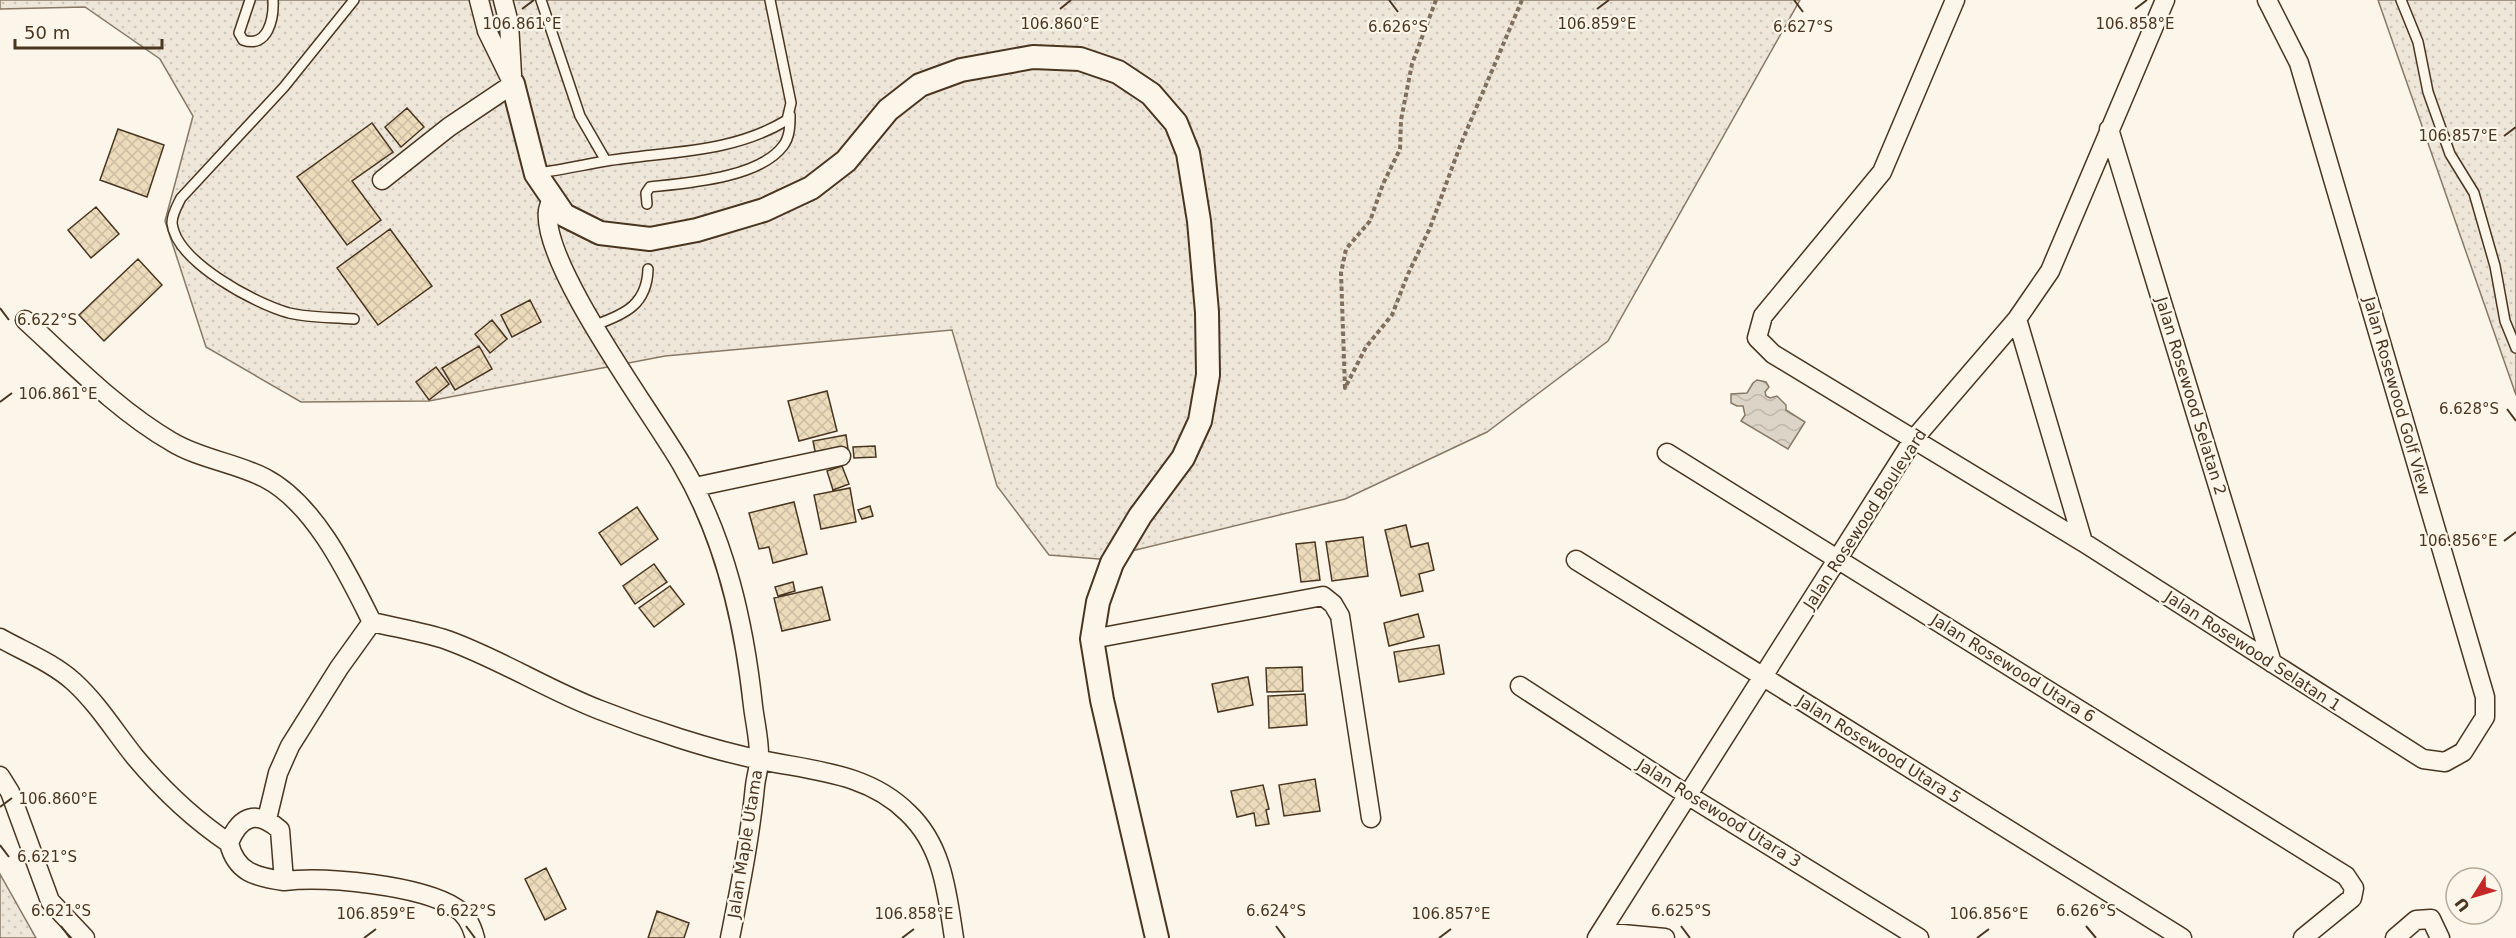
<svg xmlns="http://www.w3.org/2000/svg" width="2516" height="938" font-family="'DejaVu Sans',sans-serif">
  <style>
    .green { fill: url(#green-dots); stroke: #887966; stroke-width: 1.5 }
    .water { fill: url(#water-waves); stroke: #887966; stroke-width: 1.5 }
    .building { fill: url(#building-cross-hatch); stroke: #4a3520; stroke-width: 1.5 }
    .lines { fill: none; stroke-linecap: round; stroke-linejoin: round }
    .service-casing { stroke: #4a3520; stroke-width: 12 }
    .minor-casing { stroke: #4a3520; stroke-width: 21 }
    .tertiary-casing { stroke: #4a3520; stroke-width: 26 }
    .path { stroke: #7f6f5c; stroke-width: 4; stroke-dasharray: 4.5 3; stroke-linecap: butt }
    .service { stroke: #fbf6e9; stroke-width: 9 }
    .minor { stroke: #fbf6e9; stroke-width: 18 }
    .tertiary { stroke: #fbf6e9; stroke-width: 22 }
    .ticks { fill: none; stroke: #4a3520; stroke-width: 2 }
    .labels { text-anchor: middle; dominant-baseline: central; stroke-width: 4.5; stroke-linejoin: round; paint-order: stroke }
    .street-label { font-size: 16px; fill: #4a3520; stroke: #fbf6e9 }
    .ticks-label { font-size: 15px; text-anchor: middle; fill: #4a3520; stroke: #fbf6e9; stroke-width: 4.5; stroke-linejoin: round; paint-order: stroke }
  </style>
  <defs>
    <pattern id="green-dots" width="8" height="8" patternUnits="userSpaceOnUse" patternTransform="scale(1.5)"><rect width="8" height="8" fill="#ede6d9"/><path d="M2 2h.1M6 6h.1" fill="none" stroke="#cdc6ba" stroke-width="1.8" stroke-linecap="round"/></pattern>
    <pattern id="water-waves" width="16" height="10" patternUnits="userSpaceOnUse" patternTransform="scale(1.5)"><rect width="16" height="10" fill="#dcd4c6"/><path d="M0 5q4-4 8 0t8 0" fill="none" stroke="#beb7aa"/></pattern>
    <pattern id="building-cross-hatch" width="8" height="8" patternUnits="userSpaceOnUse" patternTransform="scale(1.5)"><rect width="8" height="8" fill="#ecdcbc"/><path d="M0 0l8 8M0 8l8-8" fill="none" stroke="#ccbda1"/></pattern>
  </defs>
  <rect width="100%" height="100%" fill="#fbf6e9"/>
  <path class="green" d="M 0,0 L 1800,0 L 1608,341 L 1487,432 L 1345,499 L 1099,559 L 1049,555 L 997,486 L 952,330 L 665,356 L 429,401 L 301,402 L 206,347 L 165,221 L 193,116 L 160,59 L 85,7 L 0,9 Z
    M 2378,0 L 2516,0 L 2516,395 Z
    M 0,874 L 36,938 L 0,938 Z"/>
  <path class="water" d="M 1757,380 L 1766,382 L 1769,387 L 1765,392 L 1766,396 L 1770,398 L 1777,396 L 1786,405 L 1786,410 L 1805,422 L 1788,449 L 1741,421 L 1745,415 L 1743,406 L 1737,406 L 1731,403 L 1731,394 L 1747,393 L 1753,383 Z"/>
  <path class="building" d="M 407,108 L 424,127 L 401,147 L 385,127 Z
    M 372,123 L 393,152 L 352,181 L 381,220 L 347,245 L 297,177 Z
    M 118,129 L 164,145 L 147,197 L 100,180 Z
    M 96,207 L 119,234 L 91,258 L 68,230 Z
    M 390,229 L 432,286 L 378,325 L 337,268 Z
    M 138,259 L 162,285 L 104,341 L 79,315 Z
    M 530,300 L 541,322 L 512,337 L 501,315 Z
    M 492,320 L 507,339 L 490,353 L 475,334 Z
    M 479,346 L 492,369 L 455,390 L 442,368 Z
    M 436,367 L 449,384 L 429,400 L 416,382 Z
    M 827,391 L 837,431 L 799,441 L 788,401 Z
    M 846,435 L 848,449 L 816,456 L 813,441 Z
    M 875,446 L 876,457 L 854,458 L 853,447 Z
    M 842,466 L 849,484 L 833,490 L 827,471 Z
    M 850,488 L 856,522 L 821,529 L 814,495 Z
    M 794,502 L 807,554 L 773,563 L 769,547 L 759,549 L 749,513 Z
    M 870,506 L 873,516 L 862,519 L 858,510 Z
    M 637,507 L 658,539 L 621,565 L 599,533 Z
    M 1406,525 L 1411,547 L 1428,543 L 1434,570 L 1419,574 L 1423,591 L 1401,596 L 1385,530 Z
    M 1363,537 L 1368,576 L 1332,581 L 1326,542 Z
    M 1315,542 L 1320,580 L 1301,582 L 1296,544 Z
    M 654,564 L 667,582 L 635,604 L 623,586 Z
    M 793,582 L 795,591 L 778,596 L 775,587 Z
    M 670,586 L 684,604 L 654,627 L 639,608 Z
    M 822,587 L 830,620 L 782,631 L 774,598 Z
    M 1418,614 L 1424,637 L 1389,646 L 1384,623 Z
    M 1439,645 L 1444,674 L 1399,682 L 1394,652 Z
    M 1302,667 L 1303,691 L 1267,692 L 1266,668 Z
    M 1248,677 L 1253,705 L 1218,712 L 1212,684 Z
    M 1305,694 L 1307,725 L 1269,728 L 1268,696 Z
    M 1315,779 L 1320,811 L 1284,816 L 1279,785 Z
    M 1263,785 L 1269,809 L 1266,810 L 1269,824 L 1256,826 L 1254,813 L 1237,817 L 1231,791 Z
    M 546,868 L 566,909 L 545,920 L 525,879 Z
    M 657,911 L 689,923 L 684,938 L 648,938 Z"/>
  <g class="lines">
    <defs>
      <path id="service" d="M 250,0 L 239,33 L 243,40 C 268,49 274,18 273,0
        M 541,0 L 580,116 L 606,161
        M 2401,0 L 2418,42 L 2428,92 L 2450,154 L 2474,193 L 2495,266 L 2505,321 L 2516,348
        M 538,173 C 561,170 583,165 606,161 C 668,151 731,154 787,120 L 791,103 L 770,0
        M 647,204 L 646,193 L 650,187 C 687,183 759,178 783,146 C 790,137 790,125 790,115
        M 354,319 C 333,317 310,318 289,313 C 256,304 176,262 172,223 C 172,214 177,206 181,198 L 284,87 L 354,0
        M 595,325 C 626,314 647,304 648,269"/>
      <path id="minor" d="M 479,0 L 487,31 L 513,84
        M 503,0 L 509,23 L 512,75
        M 1955,0 L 1882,172 L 1763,316 L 1757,338 L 1773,354 L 2083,542 L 2423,759 L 2445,762 L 2463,752 L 2485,717 L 2485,697 L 2299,63 L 2267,0
        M 2109,129 L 2272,663
        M 382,180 L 449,127 L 513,84
        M 553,198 C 551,202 548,207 548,211 C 541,264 652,413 682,465 C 725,538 744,622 753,706 C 755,723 760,742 759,760 C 759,768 756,777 755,786 C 750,838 740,887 730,938
        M 2017,319 L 2083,542
        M 25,320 C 70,361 118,411 172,442 C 200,459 236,463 265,478 C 315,504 348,574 372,622 C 397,628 423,632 447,640 C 500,659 548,690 600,710 C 648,729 711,750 761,760 C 814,771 868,773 908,813 C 943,846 947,893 954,938
        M 1667,453 L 2346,876 L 2354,888 L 2352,898 L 2303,938
        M 695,487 L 841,456
        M 1576,560 L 2182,938
        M 0,638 C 25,652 53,663 74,682 C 98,704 115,732 135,757 C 162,789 193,819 229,843 C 236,872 255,877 284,881 L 280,830 C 257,810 240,815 229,843
        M 1092,639 L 1323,596 L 1333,604 L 1340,616 L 1371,818
        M 1520,686 L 1689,796 L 1919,938
        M 0,776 L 10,792 L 50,901 L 85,938
        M 267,819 L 278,773 L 290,746 L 339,668 L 372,622
        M 284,881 C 325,876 420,885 456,908 C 467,915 472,926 475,938
        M 1601,932 L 1665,938
        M 1597,938 L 1913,440 L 2017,319 L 2050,271 L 2165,0
        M 2395,938 L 2416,920 L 2431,919 L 2440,938"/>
      <path id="tertiary" d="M 513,84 L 536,174 L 564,215 L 600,233 L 650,239 L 697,230 L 764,210 L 811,188 L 846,161 L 888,110 L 920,85 L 961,70 L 1033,57 L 1080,59 L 1118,72 L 1151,94 L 1176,123 L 1188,153 L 1199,221 L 1207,312 L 1208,375 L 1200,421 L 1183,458 L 1140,516 L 1112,563 L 1098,602 L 1092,639 L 1102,700 L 1157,938"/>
    </defs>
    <use href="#service" class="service-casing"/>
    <use href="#minor" class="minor-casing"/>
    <use href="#tertiary" class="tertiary-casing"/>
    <path class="path" d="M 1436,0 L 1412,64 L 1401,120 L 1400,149 L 1383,184 L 1370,221 L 1346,249 L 1341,273 L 1345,388 L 1366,347 L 1392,315 L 1408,274 L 1430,228 L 1460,146 L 1522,0"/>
    <use href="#service" class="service"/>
    <use href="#minor" class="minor"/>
    <use href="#tertiary" class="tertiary"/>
  </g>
  <path class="ticks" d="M 1389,0 L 1398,12M 1794,0 L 1803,12M 522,9 L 534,0M 1060,9 L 1071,0M 1597,9 L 1609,0M 2135,9 L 2147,0M 2504,136 L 2516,127M 0,308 L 9,320M 0,402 L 12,393M 2507,409 L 2516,421M 2504,541 L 2516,532M 0,807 L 12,798M 0,845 L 9,857M 61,926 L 70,938M 466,926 L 475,938M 1276,926 L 1285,938M 1681,926 L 1690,938M 2086,926 L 2096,938M 364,938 L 376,929M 902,938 L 914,929M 1439,938 L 1451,929M 1977,938 L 1989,929"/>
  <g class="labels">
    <g class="street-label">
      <text transform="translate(2191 396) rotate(73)">Jalan Rosewood Selatan 2</text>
      <text transform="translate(2397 396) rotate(74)">Jalan Rosewood Golf View</text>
      <text transform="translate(1865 519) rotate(-57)">Jalan Rosewood Boulevard</text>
      <text transform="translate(2253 651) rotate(33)">Jalan Rosewood Selatan 1</text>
      <text transform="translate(2013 668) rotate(32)">Jalan Rosewood Utara 6</text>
      <text transform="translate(1879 749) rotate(32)">Jalan Rosewood Utara 5</text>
      <text transform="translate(1719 813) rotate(32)">Jalan Rosewood Utara 3</text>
      <text transform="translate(745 844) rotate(-81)">Jalan Maple Utama</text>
    </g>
  </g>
  <g class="ticks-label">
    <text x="522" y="29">106.861°E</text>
    <text x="1060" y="29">106.860°E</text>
    <text x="1597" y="29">106.859°E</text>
    <text x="2135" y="29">106.858°E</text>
    <text x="1398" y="32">6.626°S</text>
    <text x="1803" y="32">6.627°S</text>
    <text x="2458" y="141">106.857°E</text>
    <text x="47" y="325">6.622°S</text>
    <text x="58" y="399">106.861°E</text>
    <text x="2469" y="414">6.628°S</text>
    <text x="2458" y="546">106.856°E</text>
    <text x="58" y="804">106.860°E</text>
    <text x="47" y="862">6.621°S</text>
    <text x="61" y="916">6.621°S</text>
    <text x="466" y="916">6.622°S</text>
    <text x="1276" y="916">6.624°S</text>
    <text x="1681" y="916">6.625°S</text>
    <text x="2086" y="916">6.626°S</text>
    <text x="376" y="919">106.859°E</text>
    <text x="914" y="919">106.858°E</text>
    <text x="1451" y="919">106.857°E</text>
    <text x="1989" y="919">106.856°E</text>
  </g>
  <g transform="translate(2474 896) rotate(233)"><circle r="28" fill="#fbf6e9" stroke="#b4a999" stroke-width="1.5"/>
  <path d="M0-4.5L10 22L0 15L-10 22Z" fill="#c62828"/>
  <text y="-9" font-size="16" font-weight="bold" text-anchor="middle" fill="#4a3520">U</text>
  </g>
  <path d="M15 39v9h147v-9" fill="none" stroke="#4a3520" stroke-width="3"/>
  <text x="24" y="39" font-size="18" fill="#4a3520" stroke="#fbf6e9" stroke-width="4.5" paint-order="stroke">50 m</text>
</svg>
